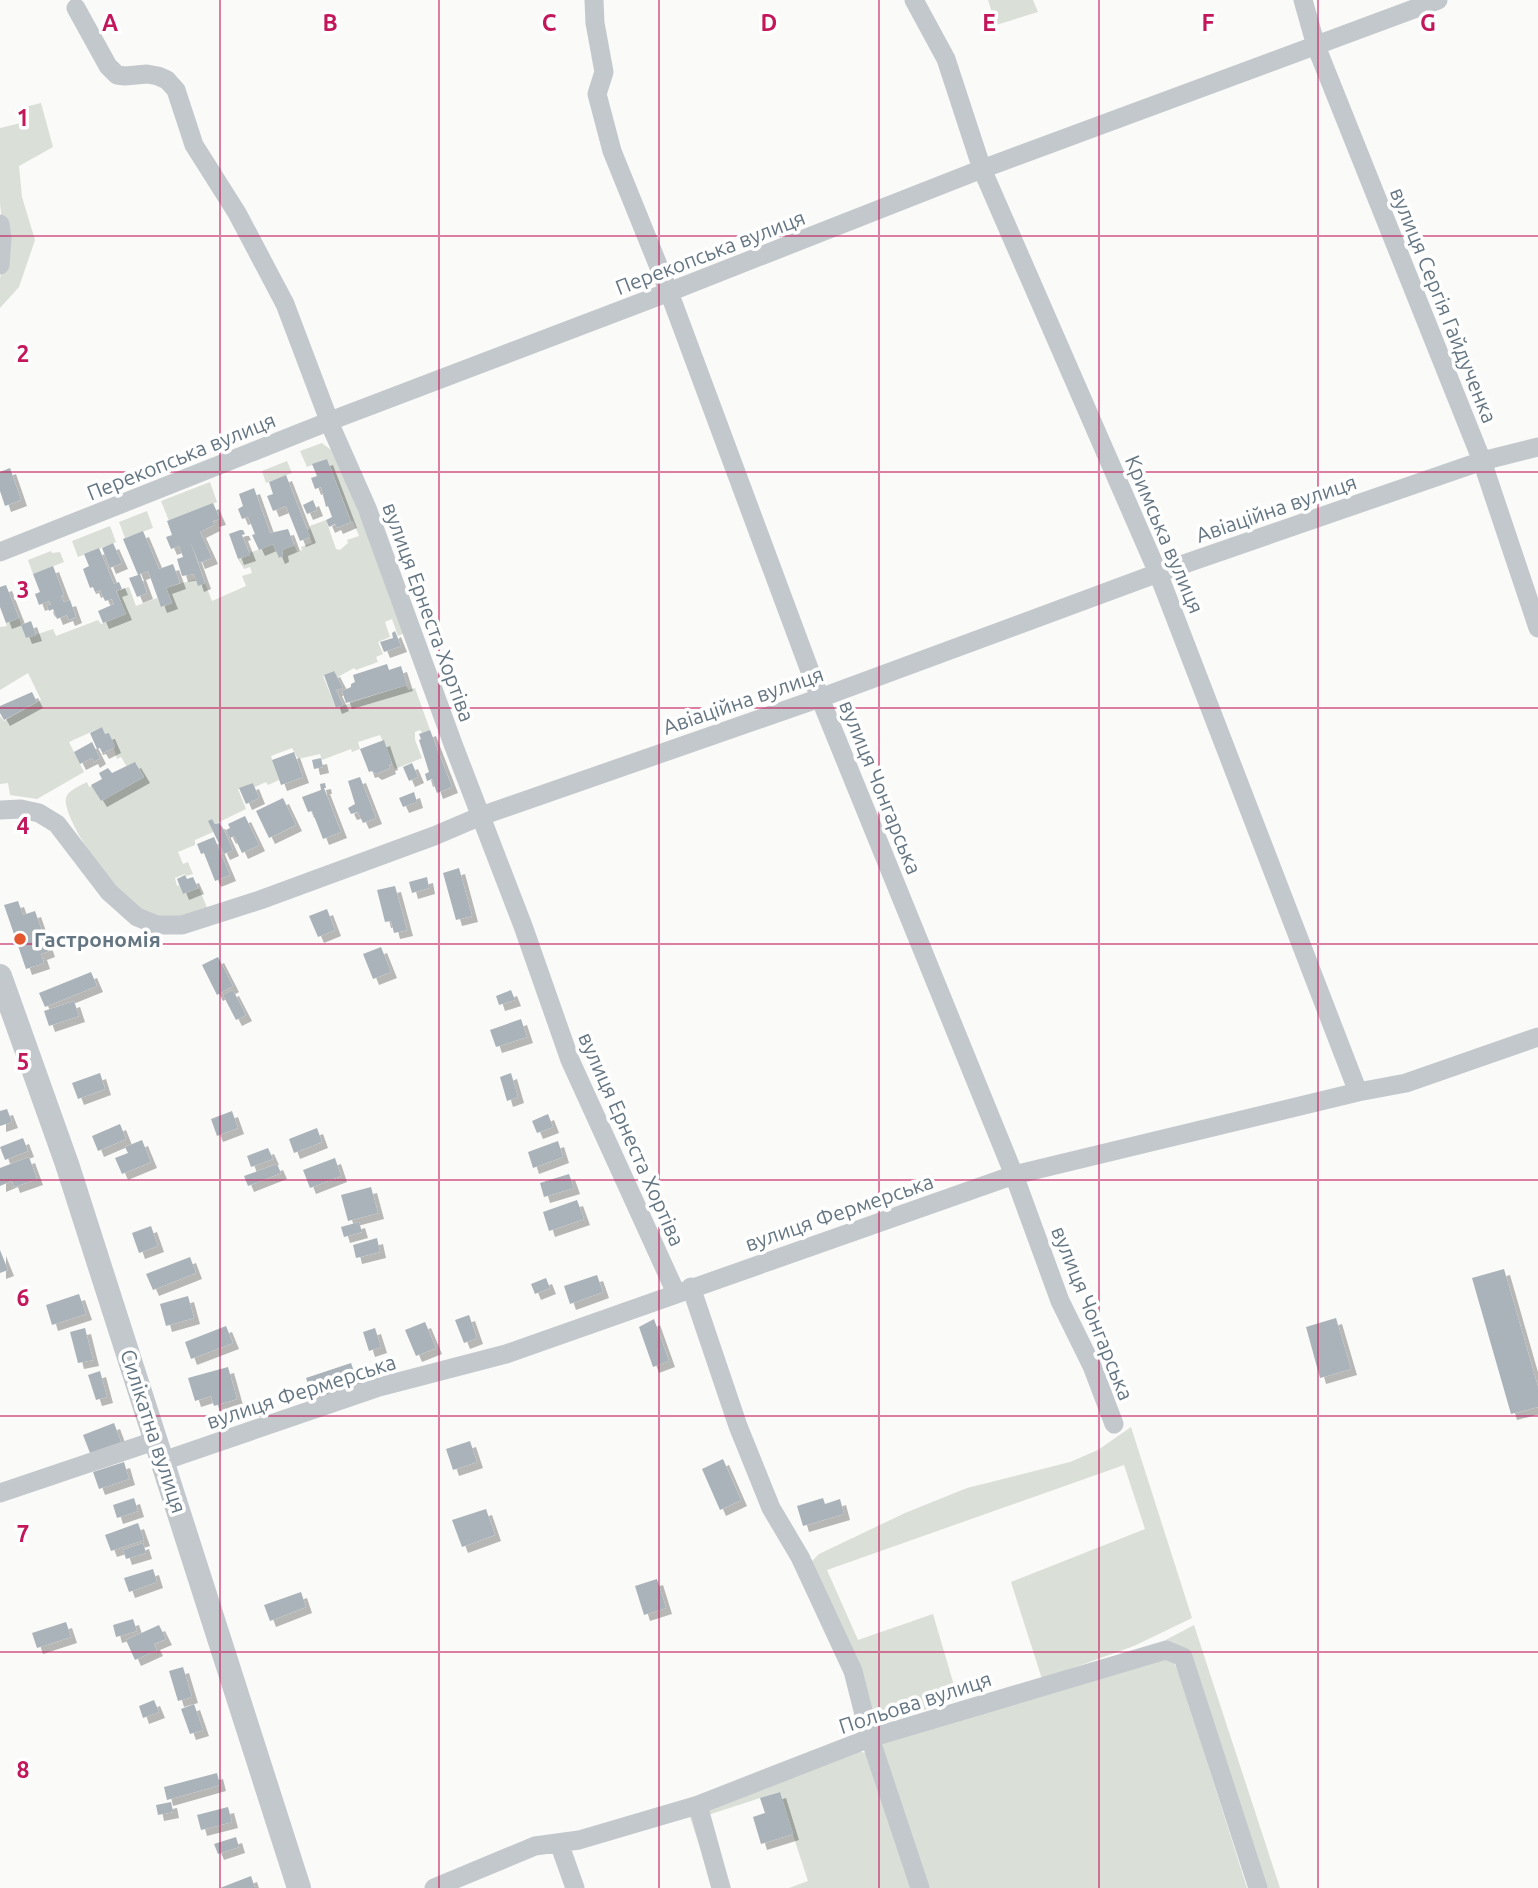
<svg xmlns="http://www.w3.org/2000/svg" width="1538" height="1888" font-family="Ubuntu,sans-serif">
  <style>
    .green { fill: #dadfd7 }
    .building { fill: #aab3b9; filter: url(#shadow) }
    .lines { fill: none; stroke-linecap: round; stroke-linejoin: round }
    .minor { stroke: #c3c8cc; stroke-width: 19 }
    .tertiary { stroke: #c3c8cc; stroke-width: 24 }
    .grid { fill: none; stroke: #c2185b; stroke-width: 2; stroke-opacity: 0.55 }
    .poi-dot { fill: #e4572e; stroke: #fff; stroke-width: 2.5 }
    .labels { text-anchor: middle; dominant-baseline: central; stroke-width: 7; stroke-linejoin: round; paint-order: stroke }
    .street-label { font-size: 21px; fill: #657683; stroke: #fff }
    .poi-label { font-size: 21px; font-weight: bold; fill: #657683; stroke: #fff; text-anchor: start }
    .grid-label { font-size: 23px; text-anchor: middle; font-weight: bold; fill: #c2185b; stroke: #fff; stroke-width: 7; stroke-linejoin: round; paint-order: stroke }
  </style>
  <defs>
    <filter id="shadow"><feDropShadow dx="6" dy="6" stdDeviation="0" flood-color="#0004"/></filter>
  </defs>
  <rect width="100%" height="100%" fill="#fafaf8"/>
  <path class="green" d="M 988,0 L 1033,0 L 1038,12 L 996,25 Z
    M 41,103 L 53,147 L 19,166 L 22,197 L 35,240 L 19,287 L 0,308 L 0,279 L 5,249 L 0,203 L 0,128 L 29,121 L 25,107 Z
    M 322,443 L 331,450 L 338,463 L 367,533 L 405,633 L 398,636 L 392,619 L 385,622 L 390,637 L 378,642 L 383,654 L 376,657 L 378,662 L 356,670 L 354,668 L 336,678 L 333,671 L 323,676 L 336,708 L 406,685 L 408,690 L 415,688 L 430,730 L 422,733 L 420,730 L 415,732 L 415,740 L 422,758 L 395,769 L 380,735 L 358,742 L 360,749 L 352,752 L 351,749 L 322,760 L 320,754 L 298,759 L 292,748 L 271,756 L 279,780 L 268,785 L 266,782 L 255,787 L 253,783 L 238,789 L 246,809 L 215,824 L 212,819 L 209,821 L 213,832 L 195,840 L 195,845 L 178,852 L 183,864 L 188,862 L 193,874 L 186,876 L 185,874 L 175,878 L 177,886 L 179,885 L 183,894 L 199,888 L 208,910 C 183,916 166,923 141,912 C 121,903 61,818 66,798 C 68,790 80,786 87,782 L 89,787 L 92,786 L 101,801 L 144,777 L 136,763 L 127,767 L 121,757 L 117,759 L 109,733 L 105,734 L 102,727 L 69,742 L 84,772 L 37,799 L 10,795 L 8,783 L 0,784 L 0,716 L 4,721 L 41,700 L 28,673 L 0,690 L 0,627 L 7,626 L 6,623 L 19,618 L 26,638 L 53,629 L 56,636 L 98,620 L 101,624 L 125,614 L 117,591 L 129,587 L 136,606 L 157,598 L 162,607 L 172,603 L 166,588 L 196,579 L 199,585 L 205,583 L 212,601 L 246,586 L 242,576 L 252,573 L 250,567 L 244,569 L 238,559 L 249,555 L 249,553 L 273,544 L 279,558 L 283,556 L 282,550 L 294,545 L 297,552 L 302,550 L 301,547 L 312,543 L 307,530 L 310,529 L 310,526 L 326,520 L 336,549 L 340,550 L 348,543 L 347,540 L 359,536 L 353,521 L 351,521 L 327,459 L 307,467 L 300,451 Z
    M 287,461 L 292,473 L 266,483 L 262,471 Z
    M 210,482 L 217,502 L 169,521 L 161,501 Z
    M 147,511 L 153,528 L 125,538 L 119,522 Z
    M 110,526 L 116,542 L 78,557 L 72,541 Z
    M 51,551 L 52,553 L 60,552 L 64,562 L 33,574 L 28,560 Z
    M 1131,1427 L 1192,1618 L 1134,1646 L 1042,1679 L 1011,1582 L 1145,1529 L 1124,1465 L 827,1570 L 858,1640 L 933,1614 L 958,1699 L 877,1725 L 872,1725 L 810,1566 L 813,1560 L 819,1554 L 905,1513 L 967,1488 L 1070,1462 L 1098,1450 Z
    M 1194,1625 L 1280,1888 L 1254,1888 L 1185,1670 L 1160,1643 Z
    M 1136,1653 L 1172,1659 L 1179,1673 L 1247,1888 L 923,1888 L 878,1734 Z
    M 853,1749 L 865,1753 L 870,1758 L 916,1888 L 789,1888 L 808,1881 L 779,1792 L 708,1815 L 731,1888 L 713,1888 L 690,1817 Z"/>
  <path class="building" d="M 327,459 L 351,522 L 337,528 L 335,524 L 329,527 L 326,520 L 332,517 L 328,506 L 326,507 L 321,487 L 315,489 L 311,478 L 317,476 L 312,464 Z
    M 10,468 L 21,500 L 5,506 L 0,491 L 0,472 Z
    M 286,475 L 310,537 L 300,541 L 286,506 L 273,511 L 267,496 L 273,494 L 269,482 Z
    M 254,488 L 270,533 L 288,529 L 294,545 L 282,550 L 283,556 L 279,558 L 273,544 L 259,550 L 252,535 L 255,534 L 248,517 L 242,519 L 238,509 L 243,506 L 239,494 Z
    M 313,500 L 317,510 L 307,514 L 303,505 Z
    M 213,503 L 220,519 L 213,521 L 214,525 L 200,532 L 212,558 L 199,563 L 190,541 L 205,583 L 198,586 L 194,574 L 182,576 L 177,559 L 183,557 L 179,546 L 171,549 L 166,537 L 172,535 L 167,521 Z
    M 240,530 L 243,530 L 245,534 L 242,535 L 250,555 L 238,559 L 229,534 Z
    M 143,531 L 159,569 L 173,564 L 180,583 L 166,588 L 172,603 L 161,607 L 148,571 L 140,574 L 147,593 L 137,597 L 129,578 L 138,575 L 123,539 Z
    M 113,543 L 122,563 L 110,568 L 102,548 Z
    M 99,548 L 114,584 L 119,582 L 122,589 L 116,591 L 126,614 L 103,623 L 98,611 L 114,604 L 112,599 L 105,601 L 100,590 L 95,592 L 93,587 L 90,588 L 83,569 L 89,566 L 84,554 Z
    M 53,566 L 64,595 L 61,596 L 64,602 L 70,600 L 76,617 L 69,620 L 67,615 L 57,619 L 53,609 L 49,611 L 47,606 L 51,604 L 49,601 L 39,605 L 35,594 L 40,592 L 33,574 Z
    M 6,585 L 19,618 L 6,623 L 0,607 L 0,587 Z
    M 31,621 L 36,635 L 26,638 L 21,625 Z
    M 395,631 L 401,646 L 384,652 L 380,642 L 393,638 L 392,633 Z
    M 387,664 L 389,670 L 401,666 L 407,685 L 346,703 L 342,691 L 351,687 L 351,684 L 355,682 L 353,675 Z
    M 334,671 L 343,688 L 336,690 L 343,705 L 336,708 L 324,675 Z
    M 32,692 L 37,702 L 4,720 L 0,713 L 0,706 Z
    M 102,727 L 105,734 L 109,733 L 115,747 L 103,753 L 100,748 L 97,749 L 90,733 Z
    M 430,730 L 452,787 L 437,793 L 432,779 L 427,781 L 425,774 L 429,772 L 419,740 L 421,739 L 419,734 Z
    M 384,740 L 392,764 L 389,765 L 390,768 L 376,774 L 372,771 L 369,772 L 360,749 Z
    M 92,742 L 100,758 L 94,762 L 92,758 L 80,764 L 74,752 Z
    M 294,752 L 303,777 L 281,785 L 272,760 Z
    M 321,758 L 323,767 L 314,769 L 312,760 Z
    M 135,762 L 144,777 L 101,801 L 91,785 L 102,779 L 99,773 L 108,768 L 112,773 Z
    M 412,763 L 418,777 L 409,781 L 403,767 Z
    M 360,777 L 376,818 L 363,823 L 358,812 L 351,814 L 348,808 L 355,804 L 348,781 Z
    M 253,783 L 259,798 L 246,804 L 239,788 Z
    M 325,783 L 326,788 L 324,788 L 341,832 L 323,839 L 312,811 L 308,812 L 302,797 L 321,790 L 320,784 Z
    M 414,792 L 417,802 L 403,807 L 399,798 Z
    M 283,798 L 296,825 L 269,838 L 256,811 Z
    M 245,816 L 259,845 L 242,853 L 234,836 L 230,838 L 226,830 L 230,828 L 228,824 Z
    M 212,819 L 215,824 L 219,823 L 223,828 L 233,850 L 224,854 L 208,821 Z
    M 214,837 L 230,875 L 215,881 L 204,853 L 201,854 L 197,844 Z
    M 459,868 L 472,916 L 456,920 L 443,873 Z
    M 185,875 L 187,879 L 193,877 L 198,888 L 183,894 L 177,879 Z
    M 427,877 L 429,888 L 412,893 L 409,882 Z
    M 395,886 L 407,930 L 394,933 L 391,921 L 385,922 L 377,890 Z
    M 18,901 L 23,915 L 35,911 L 49,951 L 41,954 L 44,963 L 26,969 L 4,905 Z
    M 327,909 L 335,930 L 318,937 L 309,916 Z
    M 381,947 L 391,972 L 373,979 L 363,954 Z
    M 218,957 L 233,986 L 217,995 L 202,965 Z
    M 91,972 L 97,986 L 45,1007 L 39,993 Z
    M 233,990 L 246,1015 L 236,1020 L 223,995 Z
    M 511,990 L 515,1000 L 499,1005 L 496,996 Z
    M 74,1001 L 79,1016 L 49,1026 L 44,1011 Z
    M 521,1019 L 527,1037 L 496,1047 L 490,1030 Z
    M 100,1073 L 105,1089 L 78,1099 L 72,1083 Z
    M 511,1073 L 518,1097 L 507,1101 L 500,1077 Z
    M 7,1109 L 12,1122 L 0,1126 L 0,1111 Z
    M 232,1111 L 238,1128 L 217,1136 L 211,1119 Z
    M 548,1114 L 553,1127 L 537,1133 L 532,1121 Z
    M 120,1124 L 126,1139 L 98,1151 L 92,1136 Z
    M 317,1128 L 322,1142 L 294,1153 L 289,1139 Z
    M 23,1138 L 28,1151 L 5,1160 L 0,1147 Z
    M 142,1140 L 151,1162 L 122,1174 L 115,1158 L 128,1153 L 125,1147 Z
    M 558,1141 L 563,1157 L 533,1168 L 528,1152 Z
    M 268,1148 L 273,1159 L 251,1167 L 247,1156 Z
    M 29,1157 L 37,1179 L 14,1187 L 12,1181 L 0,1186 L 0,1168 Z
    M 335,1158 L 341,1176 L 310,1188 L 303,1170 Z
    M 277,1164 L 281,1173 L 248,1186 L 244,1176 Z
    M 569,1174 L 574,1188 L 544,1197 L 540,1183 Z
    M 371,1187 L 378,1213 L 348,1221 L 341,1195 Z
    M 577,1200 L 584,1219 L 549,1231 L 543,1212 Z
    M 359,1222 L 362,1232 L 344,1237 L 341,1227 Z
    M 151,1226 L 158,1246 L 139,1253 L 132,1233 Z
    M 377,1238 L 380,1252 L 356,1258 L 353,1245 Z
    M 0,1250 L 8,1270 L 0,1273 Z
    M 190,1257 L 196,1273 L 153,1290 L 146,1274 Z
    M 1504,1269 L 1538,1387 L 1538,1407 L 1511,1414 L 1472,1278 Z
    M 597,1275 L 603,1292 L 570,1304 L 564,1286 Z
    M 546,1278 L 550,1288 L 535,1294 L 531,1284 Z
    M 79,1294 L 86,1314 L 52,1325 L 46,1305 Z
    M 188,1296 L 194,1318 L 166,1326 L 160,1304 Z
    M 469,1315 L 477,1338 L 464,1343 L 455,1320 Z
    M 1336,1318 L 1351,1369 L 1320,1378 L 1306,1327 Z
    M 654,1319 L 669,1361 L 653,1367 L 639,1327 Z
    M 425,1322 L 436,1348 L 416,1356 L 405,1330 Z
    M 226,1326 L 233,1343 L 191,1359 L 185,1342 Z
    M 85,1328 L 93,1360 L 78,1363 L 70,1332 Z
    M 375,1328 L 381,1347 L 369,1351 L 363,1332 Z
    M 351,1363 L 358,1383 L 313,1399 L 306,1378 Z
    M 228,1367 L 237,1399 L 214,1406 L 211,1396 L 195,1401 L 188,1378 Z
    M 100,1371 L 107,1397 L 96,1400 L 88,1375 Z
    M 114,1423 L 121,1442 L 90,1453 L 83,1435 Z
    M 470,1441 L 477,1462 L 453,1470 L 446,1449 Z
    M 723,1459 L 741,1500 L 720,1510 L 702,1469 Z
    M 124,1462 L 129,1479 L 99,1489 L 93,1472 Z
    M 134,1498 L 138,1511 L 117,1518 L 113,1505 Z
    M 823,1498 L 825,1504 L 840,1499 L 844,1514 L 803,1526 L 797,1506 Z
    M 486,1509 L 495,1535 L 462,1547 L 452,1520 Z
    M 138,1523 L 144,1540 L 111,1551 L 105,1535 Z
    M 143,1543 L 146,1553 L 126,1559 L 123,1550 Z
    M 153,1569 L 157,1582 L 129,1592 L 124,1578 Z
    M 657,1579 L 666,1608 L 644,1615 L 635,1586 Z
    M 301,1592 L 306,1607 L 270,1621 L 264,1605 Z
    M 133,1619 L 137,1631 L 116,1637 L 113,1625 Z
    M 66,1622 L 71,1637 L 37,1648 L 32,1633 Z
    M 159,1625 L 166,1639 L 154,1644 L 157,1650 L 135,1660 L 126,1640 Z
    M 183,1667 L 192,1697 L 178,1701 L 169,1671 Z
    M 154,1700 L 159,1712 L 143,1718 L 139,1706 Z
    M 194,1704 L 203,1730 L 190,1734 L 181,1709 Z
    M 217,1773 L 220,1785 L 167,1800 L 164,1787 Z
    M 780,1792 L 793,1834 L 761,1844 L 753,1817 L 765,1813 L 760,1798 Z
    M 171,1802 L 173,1812 L 158,1815 L 156,1805 Z
    M 228,1807 L 232,1822 L 201,1830 L 197,1815 Z
    M 236,1837 L 239,1847 L 218,1854 L 214,1844 Z
    M 251,1876 L 255,1888 L 220,1888 Z"/>
  <g class="lines">
    <path class="minor" d="M 594,0 L 595,23 L 604,72 L 597,94 L 612,151 L 669,292 L 820,698 L 1014,1175 L 1060,1301 L 1092,1366 L 1114,1424
      M 914,0 L 946,59 L 982,169 L 1158,573 L 1358,1092
      M 1303,0 L 1316,46 L 1482,461 L 1538,628
      M 76,8 L 108,66 L 117,75 L 125,76 L 147,74 L 158,76 L 167,80 L 176,90 L 194,145 L 237,213 L 285,304 L 333,431 L 367,508 L 453,744 L 523,926 L 570,1060 L 676,1293
      M 0,224 L 2,238 L 0,265
      M 0,552 L 330,421 L 669,292 L 982,169 L 1438,0
      M 0,810 L 21,809 L 39,813 L 57,824 L 109,892 L 137,917 L 157,925 L 182,925 L 260,900 L 434,836 L 481,816 L 820,698 L 1158,573 L 1482,461 L 1538,447
      M 691,1287 L 738,1426 L 771,1508 L 800,1557 L 853,1671 L 870,1738 L 920,1888
      M 163,1461 L 379,1387 L 506,1354 L 1014,1175 L 1358,1092 L 1406,1083 L 1538,1037
      M 0,1493 L 157,1440
      M 698,1805 L 721,1888
      M 559,1843 L 575,1888
      M 434,1888 L 535,1846 L 579,1840 L 698,1805 L 870,1738 L 1166,1650 L 1183,1657 L 1258,1888"/>
    <path class="tertiary" d="M 0,976 L 67,1164 L 299,1888"/>
  </g>
  <path class="grid" d="M 220,0 L 220,1888M 439,0 L 439,1888M 659,0 L 659,1888M 879,0 L 879,1888M 1099,0 L 1099,1888M 1318,0 L 1318,1888M 0,236 L 1538,236M 0,472 L 1538,472M 0,708 L 1538,708M 0,944 L 1538,944M 0,1180 L 1538,1180M 0,1416 L 1538,1416M 0,1652 L 1538,1652"/>
  <circle class="poi-dot" cx="20" cy="939" r="7"/>
  <g class="labels">
    <g class="street-label">
      <text transform="translate(710 252) rotate(-21)">Перекопська вулиця</text>
      <text transform="translate(1444 305) rotate(68)">вулиця Сергія Гайдученка</text>
      <text transform="translate(181 456) rotate(-22)">Перекопська вулиця</text>
      <text transform="translate(1276 508) rotate(-19)">Авіаційна вулиця</text>
      <text transform="translate(1165 534) rotate(67)">Кримська вулиця</text>
      <text transform="translate(429 612) rotate(70)">вулиця Ернеста Хортіва</text>
      <text transform="translate(743 700) rotate(-19)">Авіаційна вулиця</text>
      <text transform="translate(881 787) rotate(68)">вулиця Чонгарська</text>
      <text transform="translate(632 1139) rotate(66)">вулиця Ернеста Хортіва</text>
      <text transform="translate(839 1212) rotate(-19)">вулиця Фермерська</text>
      <text transform="translate(1093 1313) rotate(68)">вулиця Чонгарська</text>
      <text transform="translate(301 1391) rotate(-18)">вулиця Фермерська</text>
      <text transform="translate(154 1431) rotate(72)">Силікатна вулиця</text>
      <text transform="translate(915 1702) rotate(-18)">Польова вулиця</text>
    </g>
    <g class="poi-label">
      <text x="34" y="939">Гастрономія</text>
    </g>
  </g>
  <g class="grid-label">
    <text x="110" y="31">A</text>
    <text x="330" y="31">B</text>
    <text x="549" y="31">C</text>
    <text x="769" y="31">D</text>
    <text x="989" y="31">E</text>
    <text x="1208" y="31">F</text>
    <text x="1428" y="31">G</text>
    <text x="23" y="126">1</text>
    <text x="23" y="362">2</text>
    <text x="23" y="598">3</text>
    <text x="23" y="834">4</text>
    <text x="23" y="1070">5</text>
    <text x="23" y="1306">6</text>
    <text x="23" y="1542">7</text>
    <text x="23" y="1778">8</text>
  </g>
</svg>
